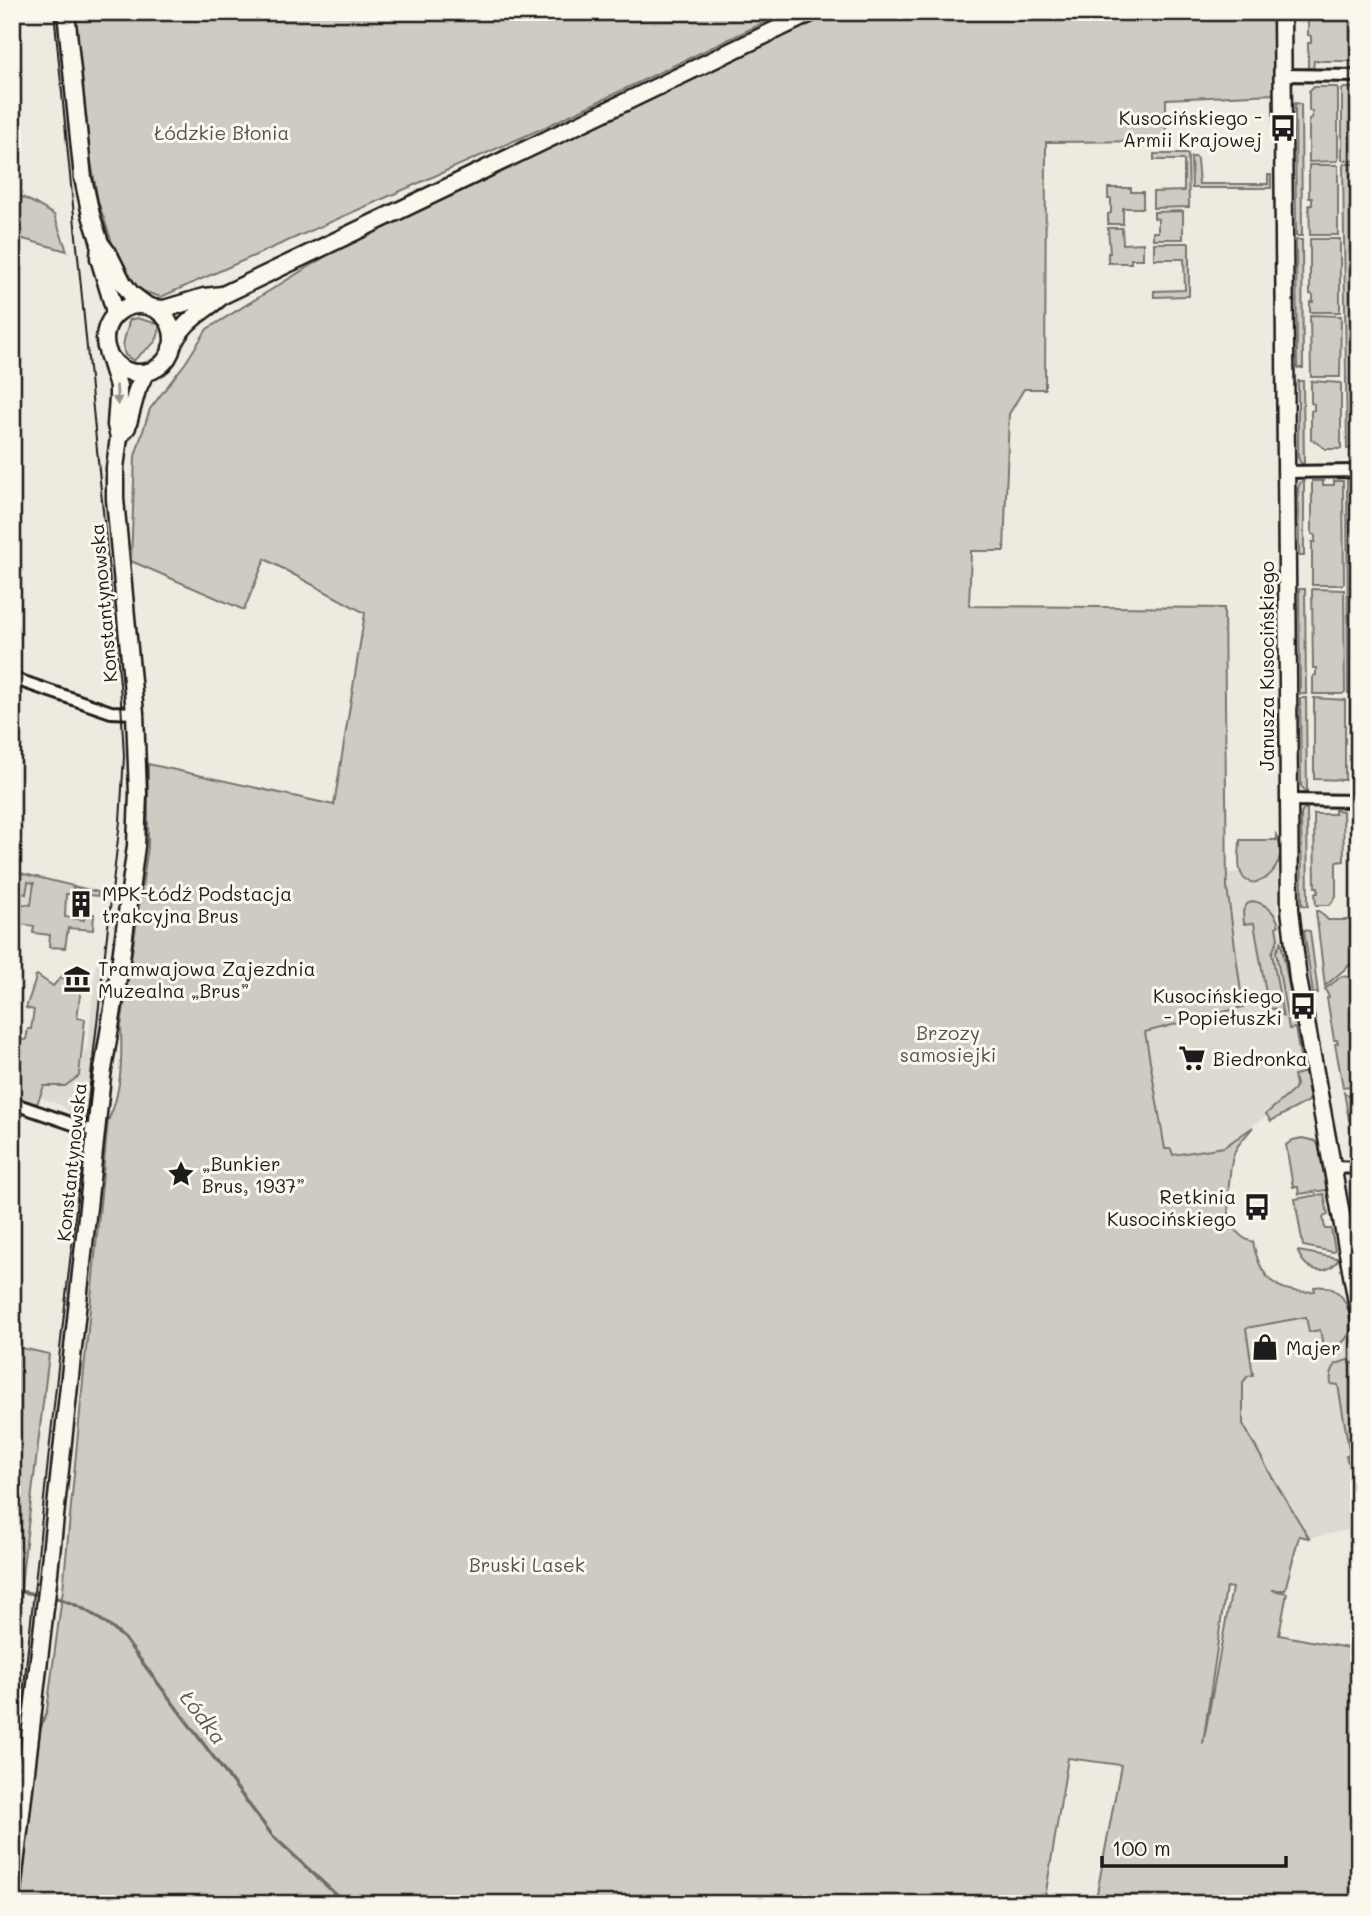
<svg xmlns="http://www.w3.org/2000/svg" width="1371" height="1916" font-family="Mali,sans-serif">
  <style>
    .built { fill: #dedad1 }
    .green { fill: #ceccc2; stroke: #75746f; stroke-width: 2; fill-rule: evenodd }
    .lines { fill: none; stroke-linecap: round; stroke-linejoin: round }
    .stream { stroke: #6f6d69; stroke-width: 3.5 }
    .street-casing { stroke: #1c1c1c; stroke-width: 16 }
    .secondary-casing { stroke: #1c1c1c; stroke-width: 21 }
    .street { stroke: #fbf7ec; stroke-width: 10 }
    .secondary { stroke: #fbf7ec; stroke-width: 16 }
    .tram { stroke: #1c1c1c; stroke-width: 2 }
    .oneway { fill: #97948e }
    .labels { text-anchor: middle; dominant-baseline: central; stroke-width: 6; stroke-linejoin: round; paint-order: stroke }
    .poi-label { font-size: 19px; fill: #1c1c1c; stroke: #fbf7ec; text-anchor: start }
    .park-label { font-size: 19px; fill: #51514e; stroke: #fbf7ec }
    .street-label { font-size: 19px; fill: #1c1c1c; stroke: #fbf7ec }
    .water-label { font-size: 21px; font-style: italic; fill: #5a5956; stroke: #fbf7ec }
  </style>
  <rect width="100%" height="100%" fill="#eeeadf"/>
  <filter id="ink" filterUnits="userSpaceOnUse"><feTurbulence type="fractalNoise" baseFrequency=".0143" numOctaves="2"/><feDisplacementMap in="SourceGraphic" scale="14" xChannelSelector="R" yChannelSelector="G"/><feConvolveMatrix kernelMatrix="1 2 1 2 8 2 1 2 1" color-interpolation-filters="sRGB"/></filter>
  <g filter="url(#ink)">
    <path class="built" d="M 1279,867 L 1277,914 L 1304,1073 L 1297,1089 L 1272,1112 L 1225,1146 L 1173,1155 L 1171,1147 L 1163,1149 L 1141,1029 L 1222,874 Z
      M 12,872 L 18,873 L 16,883 L 34,883 L 31,905 L 12,901 Z
      M 96,964 L 106,965 L 89,1130 L 86,1129 L 84,1141 L 79,1140 L 77,1126 L 76,1125 L 76,1118 L 73,1117 L 63,1106 L 39,1097 L 43,1086 L 65,1086 L 81,1074 L 84,1050 L 87,1052 Z
      M 1347,1309 L 1359,1371 L 1359,1528 L 1309,1538 L 1285,1499 L 1243,1424 L 1242,1327 Z"/>
    <path class="green" d="M 74,12 L 786,12 L 541,129 L 161,297 L 145,292 L 132,283 L 121,269 L 98,201 L 86,134 Z
      M 828,12 L 1273,12 L 1274,94 L 1166,99 L 1166,141 L 1046,142 L 1045,389 L 1024,389 L 1009,414 L 1004,551 L 971,551 L 969,606 L 1224,608 L 1227,887 L 1243,1007 L 1145,1032 L 1165,1149 L 1171,1149 L 1173,1155 L 1224,1147 L 1253,1127 C 1248,1134 1240,1141 1236,1149 C 1229,1162 1225,1212 1232,1225 C 1237,1233 1244,1240 1253,1242 C 1260,1277 1276,1296 1315,1291 L 1314,1287 C 1342,1283 1350,1306 1351,1330 C 1345,1344 1337,1347 1324,1351 L 1320,1330 L 1309,1332 L 1306,1317 L 1246,1328 L 1253,1375 L 1248,1376 L 1243,1382 L 1243,1424 L 1272,1477 L 1309,1538 L 1299,1536 L 1285,1590 L 1272,1590 L 1287,1593 L 1279,1635 L 1359,1650 L 1359,1904 L 1197,1904 L 1175,1900 L 1174,1904 L 1095,1904 L 1121,1765 L 1068,1758 L 1045,1898 L 1074,1904 L 20,1904 L 34,1774 L 40,1731 L 47,1710 L 63,1589 L 108,1121 C 122,1092 122,1058 121,1026 L 148,847 L 148,764 L 334,805 L 365,613 L 265,559 L 244,610 L 131,561 L 135,456 L 150,409 L 186,362 L 207,329 L 357,237 ZM 1226,1587 L 1232,1588 L 1203,1744 L 1203,1743 Z
      M 1321,12 L 1359,12 L 1359,61 L 1314,61 L 1313,70 L 1308,68 L 1308,43 L 1311,43 L 1311,36 L 1308,35 L 1308,13 L 1313,13 L 1314,20 L 1322,20 Z
      M 1314,87 L 1336,87 L 1338,90 L 1338,160 L 1337,161 L 1309,162 L 1309,119 L 1312,118 L 1312,111 L 1309,111 L 1309,91 Z
      M 1344,88 L 1359,88 L 1359,161 L 1342,160 L 1342,90 Z
      M 1295,103 L 1301,104 L 1302,236 L 1296,236 Z
      M 1154,154 L 1187,154 L 1188,155 L 1189,207 L 1153,208 L 1153,192 L 1184,191 L 1184,160 L 1154,160 Z
      M 1191,157 L 1196,157 L 1197,160 L 1199,184 L 1268,184 L 1268,175 L 1271,175 L 1271,188 L 1192,188 Z
      M 1344,164 L 1359,164 L 1359,448 L 1347,449 L 1343,166 Z
      M 1309,165 L 1337,165 L 1338,166 L 1338,235 L 1310,235 L 1309,205 L 1312,205 L 1312,198 L 1309,198 Z
      M 1108,188 L 1131,188 L 1131,192 L 1143,192 L 1143,208 L 1123,208 L 1123,224 L 1108,224 L 1108,214 L 1111,213 L 1111,199 L 1108,199 Z
      M 12,192 L 34,203 L 54,215 L 67,251 L 12,236 Z
      M 1183,211 L 1183,239 L 1153,239 L 1153,232 L 1158,232 L 1158,219 L 1154,218 L 1154,212 Z
      M 1108,228 L 1122,228 L 1123,244 L 1143,243 L 1143,259 L 1131,259 L 1131,263 L 1108,263 L 1108,253 L 1110,253 Z
      M 1310,239 L 1340,239 L 1340,312 L 1310,312 L 1310,302 L 1313,302 L 1313,295 L 1310,294 Z
      M 1296,240 L 1302,240 L 1303,368 L 1297,368 Z
      M 1154,243 L 1189,243 L 1189,296 L 1154,297 L 1154,291 L 1185,290 L 1184,259 L 1154,259 Z
      M 1310,315 L 1341,316 L 1340,377 L 1311,377 Z
      M 136,318 L 159,324 C 161,347 145,346 134,361 L 125,355 C 120,342 128,333 129,320 Z
      M 1298,381 L 1303,381 L 1304,465 L 1300,462 L 1298,457 Z
      M 1311,381 L 1341,383 L 1341,449 L 1326,449 L 1311,439 L 1311,411 L 1314,410 L 1314,404 L 1311,403 Z
      M 1347,479 L 1359,479 L 1359,694 L 1348,693 Z
      M 1304,480 L 1304,556 L 1299,556 L 1298,488 L 1300,483 Z
      M 1312,481 L 1323,481 L 1323,485 L 1334,485 L 1334,481 L 1343,481 L 1344,583 L 1342,585 L 1312,585 L 1312,542 L 1315,542 L 1315,535 L 1312,534 Z
      M 1299,589 L 1305,589 L 1306,694 L 1300,694 Z
      M 1312,589 L 1344,590 L 1345,692 L 1342,694 L 1313,694 L 1313,676 L 1316,675 L 1316,668 L 1313,668 Z
      M 1300,698 L 1306,698 L 1307,793 L 1301,786 Z
      M 1314,698 L 1345,700 L 1345,780 L 1314,779 Z
      M 1350,698 L 1359,698 L 1359,738 L 1351,743 L 1350,742 Z
      M 1307,808 L 1308,906 L 1302,905 L 1301,814 L 1303,810 Z
      M 1335,810 L 1343,811 L 1344,861 L 1336,862 L 1336,896 L 1330,905 L 1316,905 L 1315,893 L 1318,893 L 1318,887 L 1315,887 L 1314,814 L 1335,814 Z
      M 1276,835 C 1294,866 1251,899 1241,873 C 1237,864 1240,849 1240,840 L 1276,840 Z
      M 12,871 L 98,892 L 98,896 L 79,894 L 79,888 L 73,887 L 72,894 L 66,894 L 65,917 L 84,920 L 85,914 L 94,914 L 93,930 L 68,928 L 65,948 L 49,947 L 50,935 L 33,933 L 34,926 L 20,924 L 22,904 L 31,905 L 34,883 L 28,882 L 26,894 L 15,892 L 18,873 Z
      M 1253,901 C 1266,904 1275,911 1279,925 L 1276,927 L 1278,939 L 1272,953 L 1283,1016 L 1275,1009 L 1261,1007 L 1258,1001 L 1267,999 L 1254,923 L 1244,924 L 1243,911 L 1247,904 Z
      M 1316,911 L 1319,911 L 1328,920 L 1359,920 L 1359,957 L 1325,986 Z
      M 1304,930 L 1310,931 L 1318,993 L 1313,994 Z
      M 1281,942 L 1309,1095 L 1309,1101 L 1271,1121 L 1266,1114 L 1294,1090 L 1296,1085 L 1294,1075 L 1303,1073 L 1295,1028 L 1289,1029 L 1276,952 Z
      M 37,975 L 53,986 L 63,975 L 63,978 L 66,979 L 66,987 L 81,989 L 77,1018 L 85,1019 L 79,1076 L 65,1086 L 44,1086 L 37,1104 L 12,1096 L 12,1039 L 26,1040 L 28,1029 L 31,1029 L 34,1010 L 26,1008 L 35,981 L 35,977 Z
      M 1342,976 L 1359,979 L 1359,1040 L 1356,1040 L 1359,1043 L 1359,1085 L 1343,1087 L 1335,1044 L 1338,1043 L 1337,1040 L 1334,1040 L 1327,998 L 1329,997 L 1325,989 Z
      M 1344,1092 L 1359,1104 L 1359,1157 L 1356,1157 L 1354,1148 L 1357,1147 L 1356,1140 L 1353,1140 L 1351,1127 L 1353,1126 L 1352,1120 L 1349,1120 Z
      M 1302,1138 L 1315,1141 L 1318,1144 L 1327,1190 L 1299,1194 L 1298,1187 L 1293,1187 L 1286,1145 L 1293,1140 Z
      M 1324,1194 L 1328,1215 L 1323,1217 L 1325,1229 L 1331,1229 L 1335,1250 L 1333,1252 L 1303,1246 L 1295,1199 Z
      M 1298,1251 L 1337,1258 L 1339,1258 C 1328,1278 1304,1272 1298,1251 Z
      M 12,1346 L 49,1354 L 23,1567 L 14,1661 L 12,1660 Z
      M 1347,1360 L 1358,1366 L 1359,1370 L 1359,1467 C 1351,1467 1347,1463 1346,1456 L 1350,1455 L 1338,1385 L 1331,1384 C 1330,1376 1331,1371 1336,1364 Z"/>
    <g class="lines">
      <path class="stream" d="M 12,1590 L 41,1595
        M 52,1597 C 80,1603 103,1620 124,1638 L 272,1835 L 346,1904"/>
      <defs>
        <path id="street" d="M 1282,75 L 1359,76
          M 1286,472 L 1359,471
          M 12,678 L 111,712 L 135,713
          M 1288,800 L 1359,801
          M 12,1103 L 96,1132
          M 1333,1167 L 1359,1168"/>
        <path id="secondary" d="M 66,12 L 83,178 L 91,215 L 100,243 L 109,255 L 123,283 L 131,294 L 147,306
          M 1282,12 L 1290,909 L 1298,979 L 1359,1313
          M 100,243 L 99,258 L 114,308 L 114,316
          M105 339a34 34 0 1 1 68 0a34 34 0 1 1-68 0Z
          M 152,308 L 164,309 L 204,297 L 223,295
          M 171,348 C 184,319 200,315 223,295 L 813,12
          M 119,437 L 127,427 L 137,390 L 145,373
          M 12,1891 L 48,1582 L 102,1076 L 120,966 L 136,846 L 138,794 L 135,713 L 115,499 L 115,468 L 119,437 L 116,425 L 118,397 L 118,386 L 108,354"/>
      </defs>
      <use href="#street" class="street-casing"/>
      <use href="#secondary" class="secondary-casing"/>
      <use href="#street" class="street"/>
      <use href="#secondary" class="secondary"/>
      <path class="tram" d="M 12,1798 L 60,1349 L 120,821 L 124,756 L 120,684 L 54,12"/>
    </g>
    <defs><path id="oneway-solid" d="M-6-.8H1V-3.2L6.5 0L1 3.2V.8H-6Z" transform="scale(1.75)"/></defs>
    <use class="oneway" href="#oneway-solid" transform="translate(117 395) rotate(87)"/>
  </g>
  <defs>
    <symbol id="bus-bare" viewBox="-9 -9 18 18"><path d="M-5-6H5V4H4V6H2V4H-2V6H-4V4H-5ZM-3.5-4V0h7V-4ZM-3.5 1.2v1.5H-2V1.2ZM2 1.2v1.5H3.5V1.2Z" fill="#1c1c1c" stroke="#fbf7ec" stroke-width="2.5" paint-order="stroke"/></symbol>
    <symbol id="building-bare" viewBox="-9 -9 18 18"><path d="M-4-6H4V6H1V3H-1V6H-4ZM-2.5-4.3h1.7v1.8h-1.7ZM.8-4.3h1.7v1.8H.8ZM-2.5-1h1.7V.8h-1.7ZM.8-1h1.7V.8H.8Z" fill="#1c1c1c" stroke="#fbf7ec" stroke-width="2.5" paint-order="stroke"/></symbol>
    <symbol id="museum-bare" viewBox="-9 -9 18 18"><path d="M0-6L6-3V-2H-6V-3ZM-5-1h2V3h-2ZM-1-1h2V3h-2ZM3-1h2V3H3ZM-6 4H6V6H-6Z" fill="#1c1c1c" stroke="#fbf7ec" stroke-width="2.5" paint-order="stroke"/></symbol>
    <symbol id="supermarket-bare" viewBox="-9 -9 18 18"><path d="M-6-5.5h2.5l.6 2H6L4.5 2H-2.5L-4.4-4H-6ZM-1.5 3.2a1.3 1.3 0 1 0 .1 0ZM3 3.2a1.3 1.3 0 1 0 .1 0Z" fill="#1c1c1c" stroke="#fbf7ec" stroke-width="2.5" paint-order="stroke"/></symbol>
    <symbol id="sight-bare" viewBox="-9 -9 18 18"><path d="M0-6L1.8-2.2L6-1.7L2.9 1.2L3.7 5.4L0 3.3L-3.7 5.4L-2.9 1.2L-6-1.7L-1.8-2.2Z" fill="#1c1c1c" stroke="#fbf7ec" stroke-width="2.5" paint-order="stroke"/></symbol>
    <symbol id="shop-bare" viewBox="-9 -9 18 18"><path d="M-5-2.5h2.3a2.7 3.5 0 0 1 5.4 0H5L5.5 6h-11ZM-1.5-2.5h3a1.5 2.3 0 0 0-3 0Z" fill="#1c1c1c" stroke="#fbf7ec" stroke-width="2.5" paint-order="stroke"/></symbol>
  </defs>
  <g fill-rule="evenodd">
    <use href="#bus-bare" x="1264" y="109" width="38" height="38"/>
    <use href="#building-bare" x="62" y="885" width="38" height="38"/>
    <use href="#museum-bare" x="58" y="960" width="38" height="38"/>
    <use href="#bus-bare" x="1284" y="987" width="38" height="38"/>
    <use href="#supermarket-bare" x="1173" y="1039" width="38" height="38"/>
    <use href="#sight-bare" x="162" y="1155" width="38" height="38"/>
    <use href="#bus-bare" x="1238" y="1188" width="38" height="38"/>
    <use href="#shop-bare" x="1246" y="1328" width="38" height="38"/>
  </g>
  <g class="labels">
    <g class="poi-label">
      <text x="1262" y="117" text-anchor="end">Kusocińskiego -<tspan x="1262" dy="22">Armii Krajowej</tspan></text>
      <text x="102" y="893">MPK-Łódź Podstacja<tspan x="102" dy="22">trakcyjna Brus</tspan></text>
      <text x="98" y="968">Tramwajowa Zajezdnia<tspan x="98" dy="22">Muzealna „Brus”</tspan></text>
      <text x="1282" y="995" text-anchor="end">Kusocińskiego<tspan x="1282" dy="22">- Popiełuszki</tspan></text>
      <text x="1213" y="1058">Biedronka</text>
      <text x="202" y="1163">„Bunkier<tspan x="202" dy="22">Brus, 1937”</tspan></text>
      <text x="1236" y="1196" text-anchor="end">Retkinia<tspan x="1236" dy="22">Kusocińskiego</tspan></text>
      <text x="1286" y="1347">Majer</text>
    </g>
    <g class="park-label">
      <text x="222" y="132">Łódzkie Błonia</text>
      <text x="948" y="1032">Brzozy<tspan x="948" dy="22">samosiejki</tspan></text>
      <text x="527" y="1564">Bruski Lasek</text>
    </g>
    <g class="street-label">
      <text transform="translate(103 603) rotate(-95)">Konstantynowska</text>
      <text transform="translate(1266 666) rotate(-90)">Janusza Kusocińskiego</text>
      <text transform="translate(71 1162) rotate(-84)">Konstantynowska</text>
    </g>
    <g class="water-label">
      <text transform="translate(204 1717) rotate(53)">Łódka</text>
    </g>
  </g>
  <rect width="1371" height="1916" fill="none" stroke="#fbf7ec" stroke-width="42"/>
  <rect x="21" y="21" width="1329" height="1874" fill="none" stroke="#1c1c1c" stroke-width="2.5" filter="url(#ink)"/>
  <path d="M1102 1856v10h184v-10" fill="none" stroke="#1c1c1c" stroke-width="3.5"/>
  <text x="1112" y="1856" font-size="21" fill="#1c1c1c" stroke="#fbf7ec" stroke-width="5" paint-order="stroke">100 m</text>
</svg>
